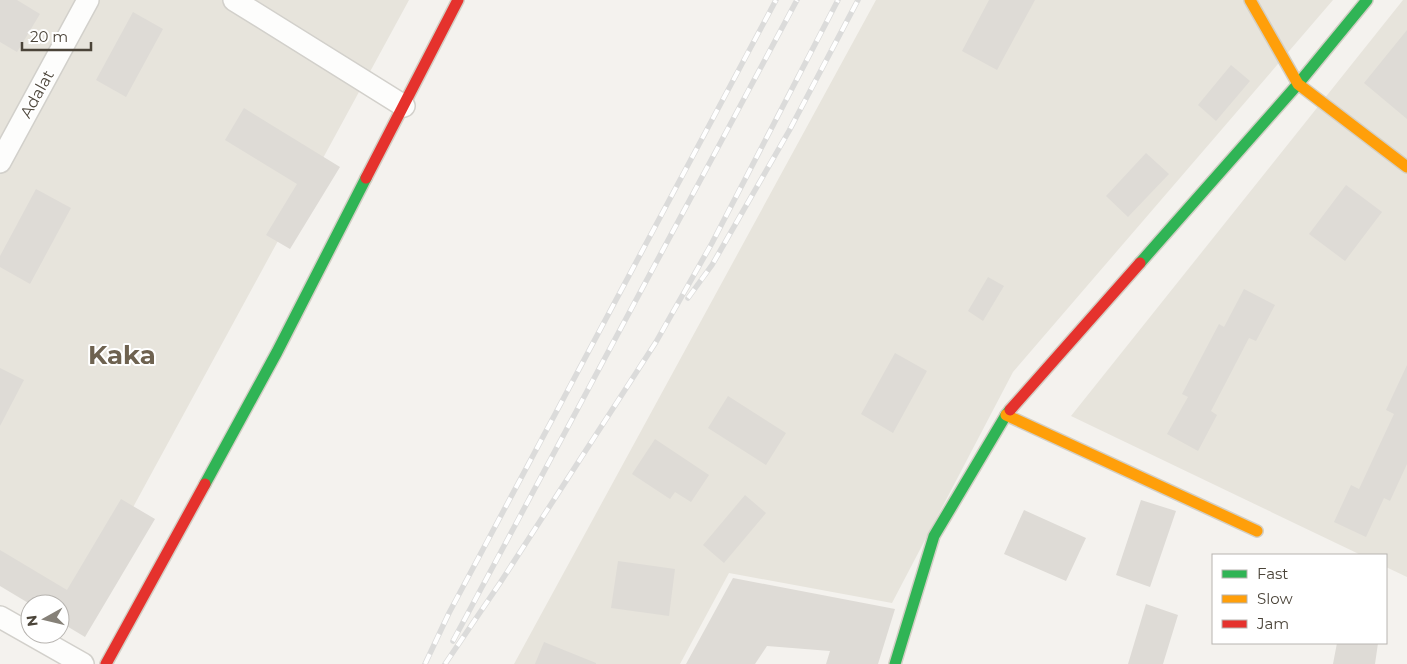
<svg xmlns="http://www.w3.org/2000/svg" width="1407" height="664" font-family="Montserrat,sans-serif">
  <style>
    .residential { fill: #e7e4dc }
    .building { fill: #dedbd6 }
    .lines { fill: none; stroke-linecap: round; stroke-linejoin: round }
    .street-casing { stroke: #d2d0cb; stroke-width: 24 }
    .fast-casing { stroke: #d3cfc5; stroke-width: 14 }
    .slow-casing { stroke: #d3cfc5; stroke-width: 14 }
    .jam-casing { stroke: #d3cfc5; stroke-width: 14 }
    .street { stroke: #fdfdfc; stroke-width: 21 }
    .fast { stroke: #30b455; stroke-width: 11 }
    .slow { stroke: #ff9f0a; stroke-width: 11 }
    .jam { stroke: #e5322d; stroke-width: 11 }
    .rail-casing { stroke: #dbdbda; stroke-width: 5.5 }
    .rail { stroke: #fff; stroke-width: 4; stroke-dasharray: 11; stroke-linecap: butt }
    .labels { text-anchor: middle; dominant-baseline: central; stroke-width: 4; stroke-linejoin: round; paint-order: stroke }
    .street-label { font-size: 16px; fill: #4b4439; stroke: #fff }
    .town-label { font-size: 26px; font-weight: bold; fill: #6e6250; stroke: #fff }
  </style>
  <rect width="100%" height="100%" fill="#f4f2ee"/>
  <path class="residential" d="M 0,0 L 409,0 L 69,625 L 60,604 L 33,604 L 0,585 Z
    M 876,0 L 1333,0 L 1013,372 L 892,603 L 729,573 L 680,664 L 514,664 Z
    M 1403,0 L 1407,0 L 1407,577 L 1386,567 L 1386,555 L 1361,555 L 1071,416 Z"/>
  <path class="building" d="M 0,0 L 17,0 L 40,14 L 17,52 L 0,42 Z
    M 989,0 L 1035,0 L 997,70 L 962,51 Z
    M 133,12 L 163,29 L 126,97 L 96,80 Z
    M 1407,30 L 1407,119 L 1364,83 Z
    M 1231,65 L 1250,81 L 1216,121 L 1198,105 Z
    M 244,108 L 340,167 L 290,249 L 266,235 L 297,184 L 225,140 Z
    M 1146,153 L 1169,174 L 1128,217 L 1106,196 Z
    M 1346,185 L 1382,212 L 1345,261 L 1309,234 Z
    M 36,189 L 71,208 L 30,284 L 0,267 L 0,256 Z
    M 988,277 L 1004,286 L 983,321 L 968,311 Z
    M 1244,289 L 1275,305 L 1256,341 L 1249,338 L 1211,411 L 1217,415 L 1198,451 L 1167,434 L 1188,397 L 1182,394 L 1219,324 L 1224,327 Z
    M 895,353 L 927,371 L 893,433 L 861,414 Z
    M 1407,365 L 1407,464 L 1390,501 L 1384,498 L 1366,537 L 1334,522 L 1351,485 L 1359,489 L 1394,414 L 1386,410 Z
    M 0,368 L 24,380 L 0,426 Z
    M 728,396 L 786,433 L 766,465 L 708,428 Z
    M 655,439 L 709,475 L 691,502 L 675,492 L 670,499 L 632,474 Z
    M 745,495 L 766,513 L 724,563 L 703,545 Z
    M 121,499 L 155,519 L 85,637 L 60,622 L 60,604 L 30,604 L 0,586 L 0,550 L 67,590 Z
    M 1141,500 L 1176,511 L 1150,587 L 1116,575 Z
    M 1024,510 L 1086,538 L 1066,581 L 1004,554 Z
    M 618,561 L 675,569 L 669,616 L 611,608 Z
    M 733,578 L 895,609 L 878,664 L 826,664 L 830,651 L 767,646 L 755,664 L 686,664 Z
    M 1146,604 L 1178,615 L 1163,664 L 1128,664 Z
    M 544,642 L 596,663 L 596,664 L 535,664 Z
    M 1337,643 L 1378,643 L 1375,664 L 1333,664 Z"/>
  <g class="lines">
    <defs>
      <path id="street" d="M 234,0 L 404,106
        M 0,162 L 88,0
        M 0,617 L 83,664"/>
      <path id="fast" d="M 1140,263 L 1298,84 L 1367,0
        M 205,484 L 277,352 L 366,178
        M 895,664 L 934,536 L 1006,415 L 1010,410"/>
      <path id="slow" d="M 1250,0 L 1298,84 L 1407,167
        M 1006,415 L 1257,531"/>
      <path id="jam" d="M 366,178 L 458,0
        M 1010,410 L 1140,263
        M 106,664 L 205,484"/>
    </defs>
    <use href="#street" class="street-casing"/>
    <use href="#fast" class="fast-casing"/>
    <use href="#slow" class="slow-casing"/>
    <use href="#jam" class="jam-casing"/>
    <use href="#street" class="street"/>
    <use href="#fast" class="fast"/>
    <use href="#slow" class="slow"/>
    <use href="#jam" class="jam"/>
    <defs>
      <path id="rail" d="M 688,298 L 712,265 L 789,131 L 858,0
        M 453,641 L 797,0
        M 425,664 L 449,613 L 776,0
        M 445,664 L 500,583 L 656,342 L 712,243 L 838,0"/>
    </defs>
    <use href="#rail" class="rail-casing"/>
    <use href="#rail" class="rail"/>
  </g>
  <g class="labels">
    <g class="street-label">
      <text transform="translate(37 94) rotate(-61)">Adalat</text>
    </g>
    <g class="town-label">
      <text x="122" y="355">Kaka</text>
    </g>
  </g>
  <rect x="1212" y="554" width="175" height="90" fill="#ffffff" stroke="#b7b4b0"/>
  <rect x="1222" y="570" width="25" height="8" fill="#30b455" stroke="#b7b4b0"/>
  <text x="1257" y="579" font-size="15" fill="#4b4439">Fast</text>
  <rect x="1222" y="595" width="25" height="8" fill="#ff9f0a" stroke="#b7b4b0"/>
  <text x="1257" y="604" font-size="15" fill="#4b4439">Slow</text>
  <rect x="1222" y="620" width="25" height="8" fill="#e5322d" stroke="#b7b4b0"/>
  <text x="1257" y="629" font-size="15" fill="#4b4439">Jam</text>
  <g transform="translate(45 619) rotate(262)"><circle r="24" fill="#ffffff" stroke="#b7b4b0"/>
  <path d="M0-4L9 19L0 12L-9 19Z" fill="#868178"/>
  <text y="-8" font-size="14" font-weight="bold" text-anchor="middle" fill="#4b4439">N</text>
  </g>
  <path d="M22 42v8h69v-8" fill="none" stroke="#4b4439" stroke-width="2.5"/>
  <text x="30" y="42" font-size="15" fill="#4b4439" stroke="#ffffff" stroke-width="4" paint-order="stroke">20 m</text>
</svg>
